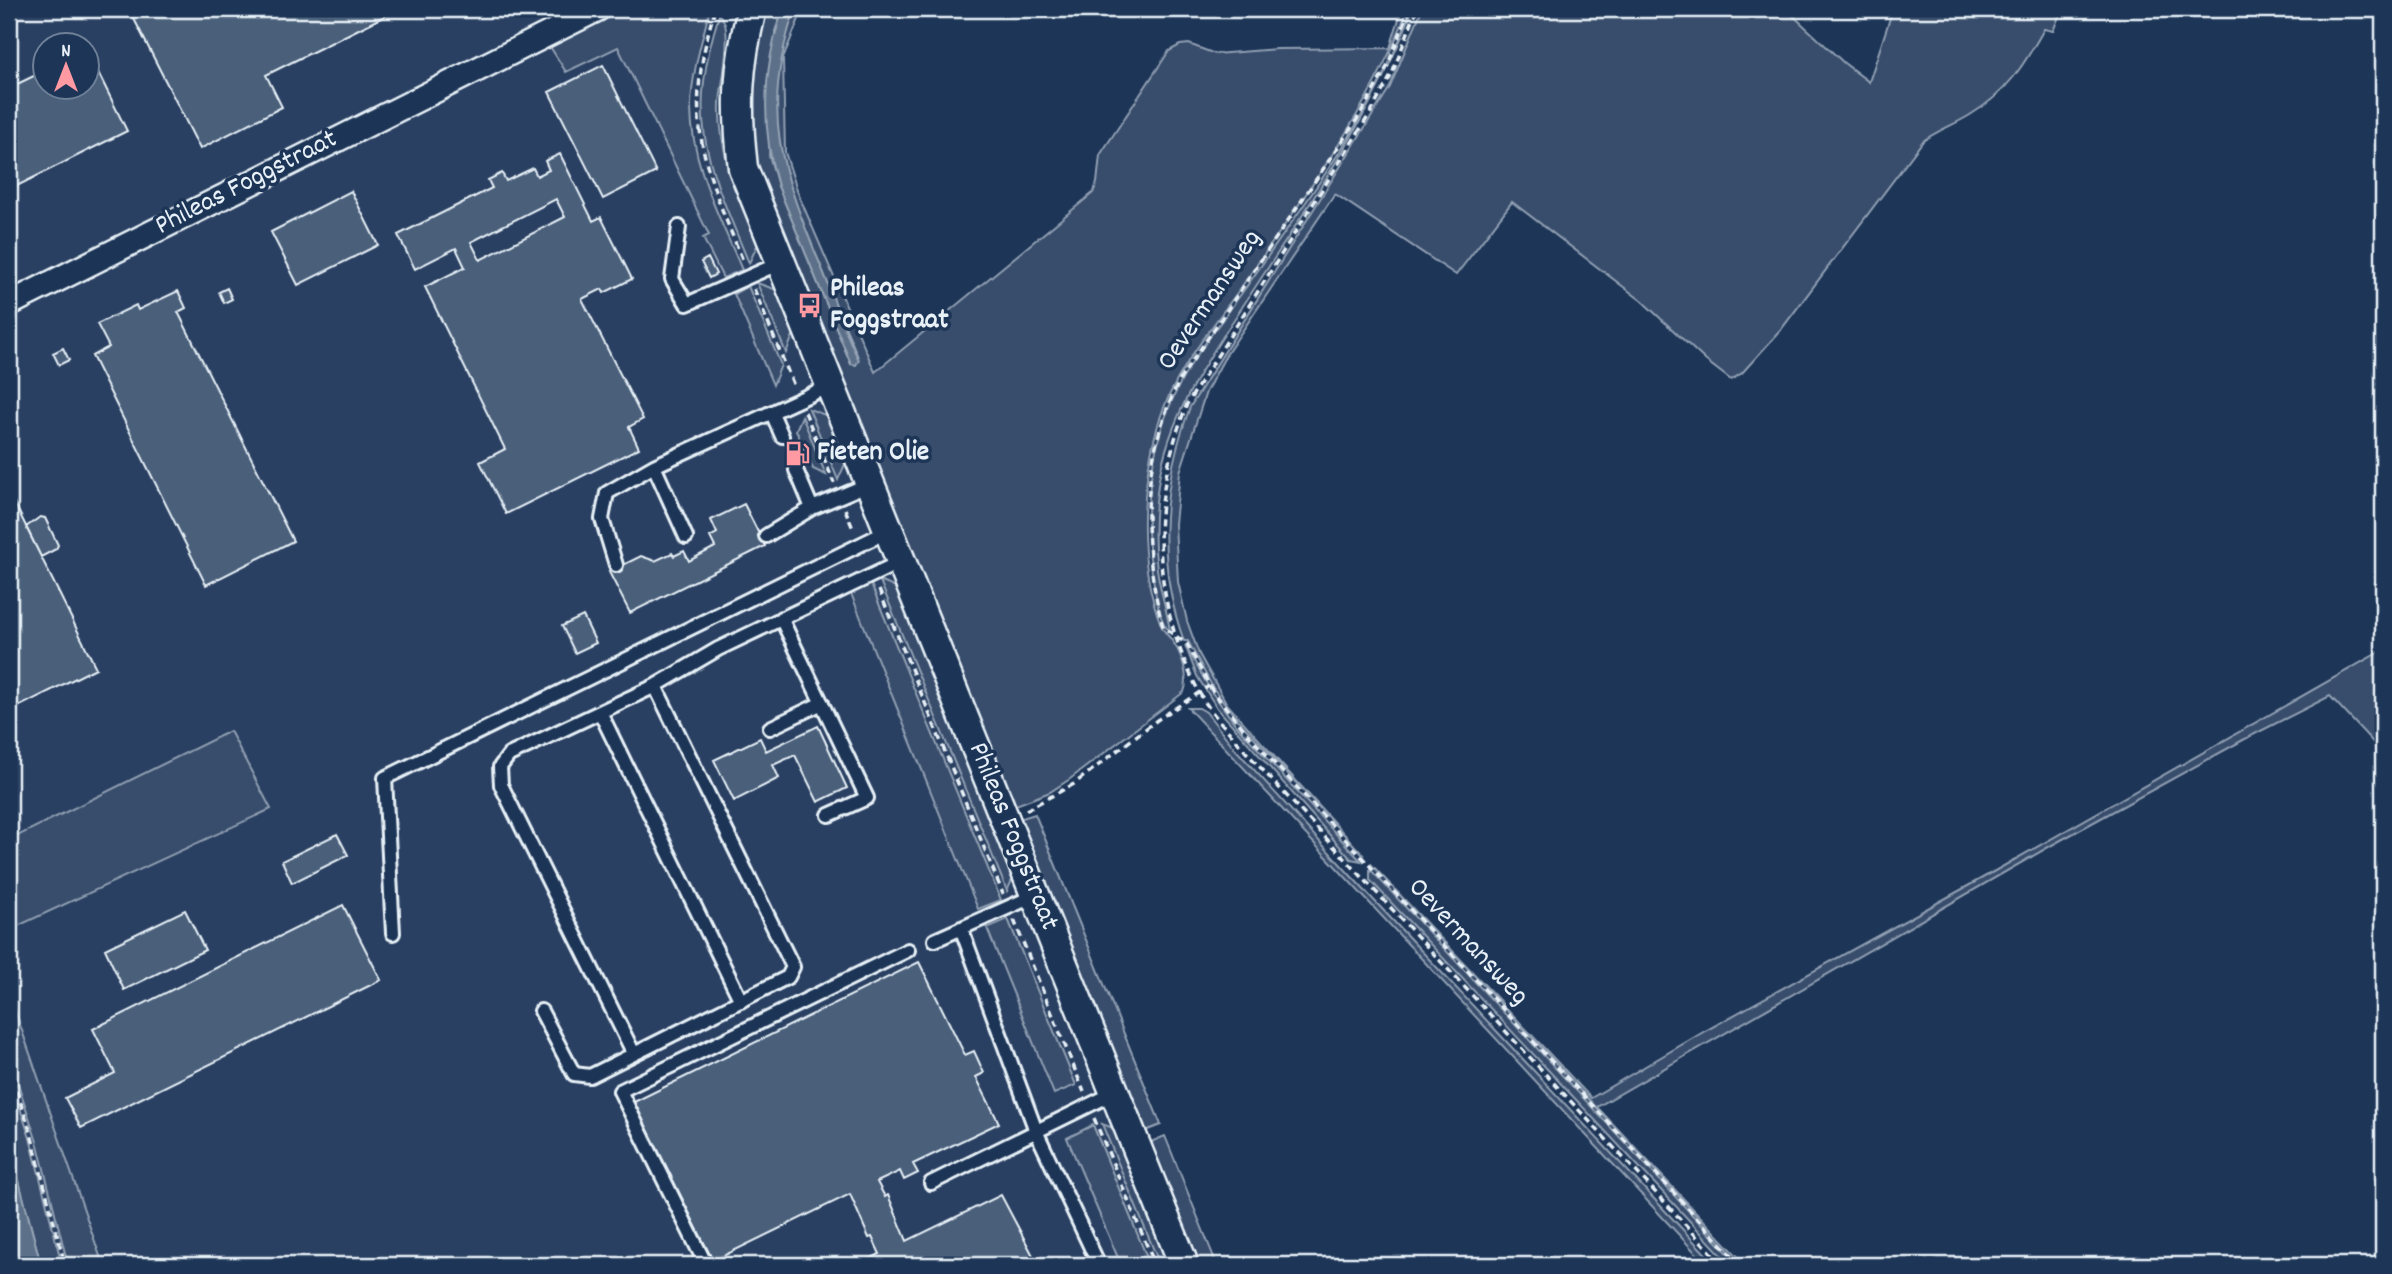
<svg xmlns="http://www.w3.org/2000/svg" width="2392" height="1274" font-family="Dekko,sans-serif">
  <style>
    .built { fill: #2a4162; fill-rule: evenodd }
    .green { fill: #374d6c; stroke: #909fb2; stroke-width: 2 }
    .water { fill: #5d7089; stroke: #95a4b5; stroke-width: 2 }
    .building { fill: #495e7a; stroke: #e8f1f8; stroke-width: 2; fill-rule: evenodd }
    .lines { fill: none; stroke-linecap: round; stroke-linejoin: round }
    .service-casing { stroke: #e8f1f8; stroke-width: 18 }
    .minor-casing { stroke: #e8f1f8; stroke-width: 28 }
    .tertiary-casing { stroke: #e8f1f8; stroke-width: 33 }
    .path { stroke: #e8f1f8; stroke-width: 3.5; stroke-dasharray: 7 5; stroke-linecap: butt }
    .service { stroke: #1d3557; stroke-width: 12 }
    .minor { stroke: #1d3557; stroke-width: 23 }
    .tertiary { stroke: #1d3557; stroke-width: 28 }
    .labels { text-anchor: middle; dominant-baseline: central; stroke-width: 7; stroke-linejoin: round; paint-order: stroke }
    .street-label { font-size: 28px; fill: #e8f1f8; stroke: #1d3557 }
    .poi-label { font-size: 28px; font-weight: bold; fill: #e8f1f8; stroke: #1d3557; text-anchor: start }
  </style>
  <rect width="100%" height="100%" fill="#1d3557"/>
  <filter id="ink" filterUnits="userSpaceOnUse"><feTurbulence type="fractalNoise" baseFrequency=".0143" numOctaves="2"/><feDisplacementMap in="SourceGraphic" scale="14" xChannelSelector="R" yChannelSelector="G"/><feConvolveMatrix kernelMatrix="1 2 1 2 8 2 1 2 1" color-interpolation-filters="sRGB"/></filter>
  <g filter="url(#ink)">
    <path class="built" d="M 9,9 L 672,9 L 1177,1265 L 9,1265 ZM 46,46 L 88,46 L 88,88 L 46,88 Z"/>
    <path class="green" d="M 625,9 L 710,9 C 702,40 692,72 691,105 C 690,162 720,218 742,270 L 723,278 L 703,238 L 709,235 L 618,47 L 566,72 L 549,45 Z
      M 767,9 L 783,9 L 775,31 L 769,155 L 778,186 L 851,364 L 858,357 C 824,272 764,171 777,76 C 780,53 787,31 795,9 L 803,9 L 783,58 L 785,152 L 799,196 L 875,372 L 1093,193 L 1097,183 L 1100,155 L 1169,51 L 1180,45 L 1189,44 L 1215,54 L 1277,49 L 1390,48 L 1402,9 L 1408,9 C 1370,110 1304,197 1242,286 C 1212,328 1175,371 1159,421 C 1140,485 1137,562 1161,625 C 1163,631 1166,633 1170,638 C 1181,651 1190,676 1184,692 L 1070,779 L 1050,792 L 1016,805 L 1008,801 L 752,154 C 752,104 751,56 767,9 Z
      M 1411,9 L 1413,9 C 1375,110 1315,196 1256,286 C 1215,349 1170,408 1158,485 C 1154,514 1153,546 1158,575 C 1161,594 1168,614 1170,632 C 1158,621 1156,594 1153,578 C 1142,519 1149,450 1174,396 C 1191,358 1220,324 1244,290 C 1306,201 1376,112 1411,9 Z
      M 1422,9 L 1786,9 L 1844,63 L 1869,82 L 1893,9 L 2062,9 L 2053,31 L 2044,29 C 2024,65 2007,93 1970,115 C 1954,125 1938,130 1923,141 L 1780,331 L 1742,373 L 1731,380 L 1705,360 L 1642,301 L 1512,202 L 1456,275 L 1335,194 L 1226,355 L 1206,392 L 1180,472 L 1175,524 L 1178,582 L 1187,621 L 1199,654 L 1227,704 L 1364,856 L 1237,719 L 1213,688 L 1188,641 L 1184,641 C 1155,562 1162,483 1190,407 L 1390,87 Z
      M 719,15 C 735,24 721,83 720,103 C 718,154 739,197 758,244 L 749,263 C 708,164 685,123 719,15 Z
      M 757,283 L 777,290 L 794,333 L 786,353 Z
      M 748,286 L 781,365 L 773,385 L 734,294 Z
      M 809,409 L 828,416 L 846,462 L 838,480 Z
      M 802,416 L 826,475 L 813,469 L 796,430 Z
      M 880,581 L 898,589 L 1014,876 L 1007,891 Z
      M 870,582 L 1001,900 L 978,909 L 850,591 Z
      M 1185,645 L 1211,691 L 1236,725 L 1361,861 L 1351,859 L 1217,708 L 1197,676 Z
      M 2383,650 L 2383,753 L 2330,696 L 2245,739 L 2052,845 L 1597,1107 L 1746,1265 L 1742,1265 L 1370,863 L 1591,1098 L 1705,1031 L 1986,876 Z
      M 1188,708 L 1199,708 L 1206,712 L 1237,751 L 1353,878 L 1716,1265 L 1707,1265 Z
      M 230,731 L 271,809 L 9,930 L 9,840 Z
      M 1035,814 L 1161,1125 L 1148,1130 L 1139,1126 L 1019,827 L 1022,818 Z
      M 1370,869 L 1739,1265 L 1731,1265 L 1370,880 Z
      M 1008,919 L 1076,1085 L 1054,1094 L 987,928 Z
      M 9,993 L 103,1265 L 68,1265 L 38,1145 L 9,1056 Z
      M 9,1075 L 30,1138 L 62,1265 L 41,1265 L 9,1143 Z
      M 1102,1124 L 1116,1129 L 1171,1265 L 1160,1265 Z
      M 1093,1125 L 1150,1265 L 1121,1265 L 1067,1138 Z
      M 1165,1136 L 1217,1265 L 1196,1265 L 1149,1149 L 1153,1141 Z"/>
    <path class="water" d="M 783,9 L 795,9 C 759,114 782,173 823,271 C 835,300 844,332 859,360 L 856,365 L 851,364 L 778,186 C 760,126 763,67 783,9 Z
      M 9,1143 L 41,1265 L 9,1265 Z"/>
    <path class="building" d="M 129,9 L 399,9 L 266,75 L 282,107 L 200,149 Z
      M 88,52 L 127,131 L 9,190 L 9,88 L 46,70 L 46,88 L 88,88 Z
      M 603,65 L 656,172 L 603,199 L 549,92 Z
      M 560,154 L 593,221 L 601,217 L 632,279 L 604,293 L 602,289 L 582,299 L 643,419 L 629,427 L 639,448 L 506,514 L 480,462 L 505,449 L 425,287 L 465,267 L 456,248 L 415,269 L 398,235 L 492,188 L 488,180 L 502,173 L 506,181 L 533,168 L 537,176 L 549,170 L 545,161 ZM 556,199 L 565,217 L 480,260 L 471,242 Z
      M 351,191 L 378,245 L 298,285 L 271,232 Z
      M 708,258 L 716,274 L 709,278 L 701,262 Z
      M 227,288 L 232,299 L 224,303 L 219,292 Z
      M 178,291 L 186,308 L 178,312 L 293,541 L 206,585 L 92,356 L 109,347 L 97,324 L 136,305 L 138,310 Z
      M 63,348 L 69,360 L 59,365 L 53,353 Z
      M 9,492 L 96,668 L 14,709 L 9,697 Z
      M 744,504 L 765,546 L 630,613 L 609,572 L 641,556 L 655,561 L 672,553 L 674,556 L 684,551 L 689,561 L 715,547 L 710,537 L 717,533 L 711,520 Z
      M 40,517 L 45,518 L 58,545 L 56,549 L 41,557 L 26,527 Z
      M 583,616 L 596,643 L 575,653 L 562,626 Z
      M 818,726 L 847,788 L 818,802 L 795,755 L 773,765 L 779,778 L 734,801 L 714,760 L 760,738 L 766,751 Z
      M 337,834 L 348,855 L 292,883 L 282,861 Z
      M 343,905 L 381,980 L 81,1128 L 65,1098 L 115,1073 L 93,1029 Z
      M 185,910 L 205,950 L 124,990 L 105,949 Z
      M 919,962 L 965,1055 L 974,1051 L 984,1073 L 976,1077 L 999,1123 L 913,1164 L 918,1173 L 904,1180 L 900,1171 L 877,1182 L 885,1197 L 888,1195 L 907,1241 L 1001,1195 L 1038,1265 L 857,1265 L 880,1254 L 872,1237 L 869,1238 L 850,1194 L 713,1261 L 634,1102 Z"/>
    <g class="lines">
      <defs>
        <path id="service" d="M 679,227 L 672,279 L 687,304 L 780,263
          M 772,413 L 782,436
          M 796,470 L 812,508 L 869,484
          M 766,536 L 812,508
          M 686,537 L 654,466 L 829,386
          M 616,565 L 602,519 L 607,493 L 654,466
          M 781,618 L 867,798 L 829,815
          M 655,686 L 793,967 L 788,977 L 634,1054 L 501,785 L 500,767 L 509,755 L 655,686 L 718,649 L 900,562
          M 600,712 L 741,1001
          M 770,728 L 822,703
          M 961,928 L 1036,1131 L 1099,1265
          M 393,933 L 385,778 L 888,531
          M 935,940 L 1036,895
          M 541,1011 L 574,1074 L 590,1076 L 634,1054
          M 931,1183 L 1114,1093
          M 706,1265 L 620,1091 L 908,950"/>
        <path id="minor" d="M 9,304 L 598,9"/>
        <path id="tertiary" d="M 752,9 C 737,68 736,107 743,168 L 1184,1265"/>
      </defs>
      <use href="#service" class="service-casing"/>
      <use href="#minor" class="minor-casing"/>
      <use href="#tertiary" class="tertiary-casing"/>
      <path class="path" d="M 715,9 C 682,117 702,163 744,263
        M 1410,9 L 1387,67 L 1360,115 L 1182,376 C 1140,454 1141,543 1163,627 L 1187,644 L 1213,692 L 1251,738 L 1741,1265
        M 1417,9 L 1392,74 L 1371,112 L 1187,404 C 1149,501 1150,598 1199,692 C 1210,713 1230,732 1245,751 L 1723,1265
        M 754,289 L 794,386
        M 805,412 L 834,483
        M 845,509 L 854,531
        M 879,590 L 1003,894
        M 1026,810 L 1074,784 L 1157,720 L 1209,686
        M 1014,920 L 1084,1092
        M 9,1068 L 30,1130 L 65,1265
        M 1094,1118 L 1155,1265
        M 2370,1265 L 2383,1254"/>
      <use href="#service" class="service"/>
      <use href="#minor" class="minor"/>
      <use href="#tertiary" class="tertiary"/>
    </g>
  </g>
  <defs>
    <symbol id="bus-bare" viewBox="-9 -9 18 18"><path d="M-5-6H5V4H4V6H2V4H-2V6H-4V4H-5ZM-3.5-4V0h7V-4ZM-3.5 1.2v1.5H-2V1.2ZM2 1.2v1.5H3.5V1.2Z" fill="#ff9aa2" stroke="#1d3557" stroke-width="2.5" paint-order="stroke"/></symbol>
    <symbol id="fuel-bare" viewBox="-9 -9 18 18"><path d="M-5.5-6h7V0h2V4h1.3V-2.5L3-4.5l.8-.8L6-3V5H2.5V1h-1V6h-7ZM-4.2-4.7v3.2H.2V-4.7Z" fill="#ff9aa2" stroke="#1d3557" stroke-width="2.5" paint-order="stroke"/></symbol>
  </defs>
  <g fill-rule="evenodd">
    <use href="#bus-bare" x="792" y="288" width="35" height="35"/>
    <use href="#fuel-bare" x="780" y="436" width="35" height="35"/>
  </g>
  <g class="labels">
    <g class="street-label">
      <text transform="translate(247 184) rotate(-27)">Phileas Foggstraat</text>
      <text transform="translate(1211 301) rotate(-56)">Oevermansweg</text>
      <text transform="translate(1012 837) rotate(68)">Phileas Foggstraat</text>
      <text transform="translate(1467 943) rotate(47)">Oevermansweg</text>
    </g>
    <g class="poi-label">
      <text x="830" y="290">Phileas<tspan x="830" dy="32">Foggstraat</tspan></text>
      <text x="817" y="454">Fieten Olie</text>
    </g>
  </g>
  <rect width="2392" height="1274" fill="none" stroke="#1d3557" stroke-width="35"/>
  <rect x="18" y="18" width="2357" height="1239" fill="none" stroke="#e8f1f8" stroke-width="2.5" filter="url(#ink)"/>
  <g transform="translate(66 66)"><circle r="33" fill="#1d3557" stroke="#6e8097" stroke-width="2"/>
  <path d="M0-5L12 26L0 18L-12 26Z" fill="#ff9aa2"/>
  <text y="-10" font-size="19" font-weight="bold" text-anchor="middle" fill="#e8f1f8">N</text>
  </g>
</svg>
